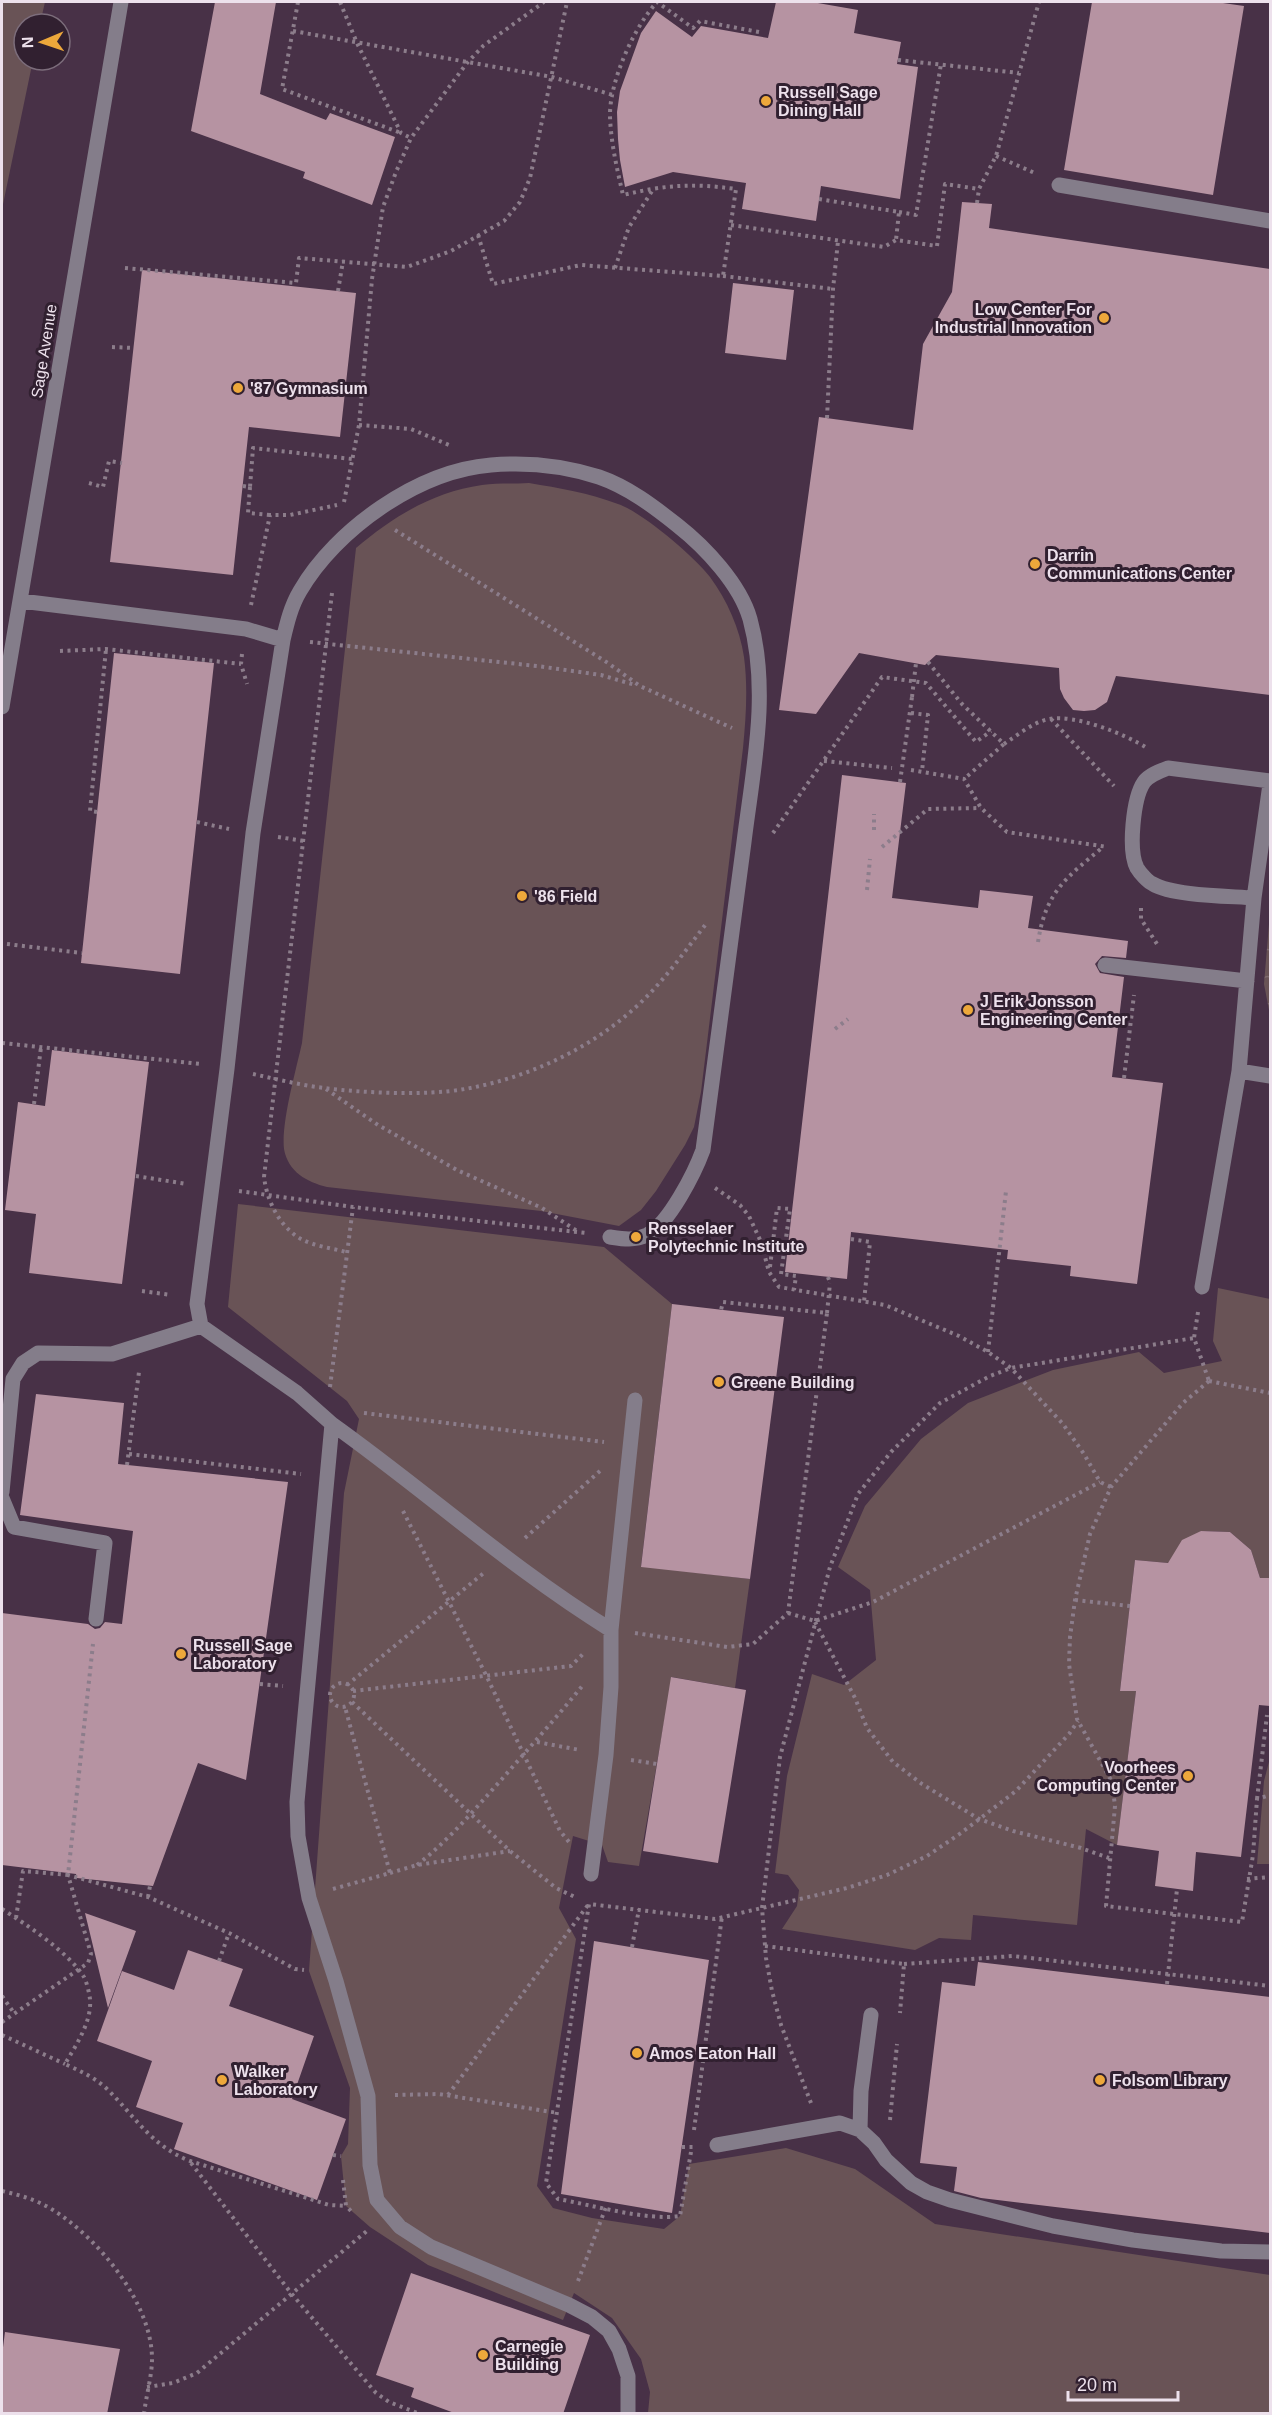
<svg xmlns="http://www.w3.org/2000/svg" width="1272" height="2415" font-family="Arial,sans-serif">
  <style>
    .built { fill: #483147; fill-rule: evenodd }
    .grass { fill: #695356 }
    .forest { fill: url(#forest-crowns) }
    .building { fill: #b693a2 }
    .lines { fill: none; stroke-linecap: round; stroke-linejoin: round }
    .path { stroke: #8c7d8b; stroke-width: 4; stroke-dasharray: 3 4.5; stroke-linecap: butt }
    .minor { stroke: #847d8a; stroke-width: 15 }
    .path-bridge { stroke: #8c7d8b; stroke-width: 4; stroke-dasharray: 3 4.5; stroke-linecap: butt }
    .poi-dot { fill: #eda83b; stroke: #312030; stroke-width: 2 }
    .labels { text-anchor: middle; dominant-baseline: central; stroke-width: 6; stroke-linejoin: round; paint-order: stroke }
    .poi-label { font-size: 16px; font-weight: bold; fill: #ede1ec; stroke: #312030; text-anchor: start }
    .street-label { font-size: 16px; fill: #ede1ec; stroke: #312030 }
  </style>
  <defs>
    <pattern id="forest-crowns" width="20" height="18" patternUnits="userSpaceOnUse" patternTransform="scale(1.5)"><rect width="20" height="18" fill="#695356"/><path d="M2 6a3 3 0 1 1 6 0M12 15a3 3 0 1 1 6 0" fill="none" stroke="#7f6b6e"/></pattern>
  </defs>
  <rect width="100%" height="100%" fill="#3c2a3b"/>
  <path class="built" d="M 2,2 L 1270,2 L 1270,2413 L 2,2413 ZM 24,24 L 60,24 L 60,60 L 24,60 Z"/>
  <path class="grass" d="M 2,2 L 45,2 L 40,24 L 24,24 L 24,60 L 33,60 L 2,209 Z
    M 529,483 C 559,488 589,493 618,504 C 642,512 695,557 710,577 C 727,600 740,629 744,657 C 748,687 746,718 743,748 L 701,1092 L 694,1127 L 685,1145 L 656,1191 L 641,1210 L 619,1226 L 541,1211 L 327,1187 C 307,1182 288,1172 284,1149 C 281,1123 296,1070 302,1043 L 356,548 C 394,516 433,492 482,485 C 497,483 513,484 529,483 Z
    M 238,1204 L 604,1247 L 672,1304 L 641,1566 L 750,1579 L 735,1688 L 672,1677 L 639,1866 L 608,1862 L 602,1845 L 573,1836 L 559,1908 L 576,1939 L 537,2186 L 553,2208 L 592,2218 L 664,2229 L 680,2216 L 689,2164 L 786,2148 L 855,2169 L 935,2224 L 1270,2275 L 1270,2413 L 648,2413 L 650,2392 L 641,2359 L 612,2318 L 574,2293 L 563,2320 L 428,2265 L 370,2227 L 346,2206 L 341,2156 L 348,2144 L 350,2088 L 309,1971 L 344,1493 L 359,1419 L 347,1401 L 228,1307 Z
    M 1218,1288 L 1270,1299 L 1270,1578 L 1260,1578 L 1251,1550 L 1230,1532 L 1201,1531 L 1168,1563 L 1135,1560 L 1120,1691 L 1136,1691 L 1117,1845 L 1086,1829 L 1077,1925 L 973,1915 L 971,1940 L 939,1938 L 915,1950 L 782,1929 L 797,1906 L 799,1890 L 788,1875 L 775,1873 L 787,1776 L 812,1674 L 844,1685 L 876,1660 L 870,1590 L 838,1567 L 865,1506 L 921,1439 L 968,1403 L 1053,1370 L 1139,1352 L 1164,1373 L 1222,1361 L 1213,1341 Z
    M 1270,1758 L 1270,1864 L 1257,1864 L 1264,1781 Z"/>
  <path class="forest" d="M 1270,912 L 1270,1015 L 1264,984 Z"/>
  <path class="building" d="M 215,2 L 276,2 L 260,94 L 326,120 L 330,113 L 395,137 L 372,205 L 303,178 L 305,172 L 191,131 Z
    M 776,2 L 812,2 L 858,10 L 854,33 L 901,42 L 897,64 L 918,67 L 900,199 L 821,186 L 816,221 L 742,209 L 746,183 L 673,172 L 625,187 L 620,160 L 618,139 L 617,112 L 620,91 L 641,33 L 656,11 L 692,37 L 701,26 L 768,38 Z
    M 1092,2 L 1216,2 L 1244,6 L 1213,195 L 1064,170 Z
    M 962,202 L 992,204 L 989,228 L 1270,269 L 1270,695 L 1116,676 L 1107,702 L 1095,710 L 1084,711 L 1073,710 L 1064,698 L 1060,689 L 1059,668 L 936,655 L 925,665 L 859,653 L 816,714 L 779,710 L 819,417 L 913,430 L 923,344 L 952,292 Z
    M 142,270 L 356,293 L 340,437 L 249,427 L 233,575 L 110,562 Z
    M 733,283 L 794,290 L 786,360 L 725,353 Z
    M 114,653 L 214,663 L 180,974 L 81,963 Z
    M 842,775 L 906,783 L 892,898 L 978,908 L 980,890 L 1033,896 L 1028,928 L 1128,941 L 1126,958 L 1102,956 L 1095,964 L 1100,973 L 1124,977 L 1112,1077 L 1163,1083 L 1137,1284 L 1070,1276 L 1071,1266 L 1007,1259 L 1008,1250 L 851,1232 L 847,1279 L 785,1272 Z
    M 52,1050 L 149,1062 L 122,1284 L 29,1273 L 36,1214 L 5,1210 L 18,1102 L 45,1106 Z
    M 672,1304 L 784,1317 L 750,1579 L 641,1567 Z
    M 36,1394 L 124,1403 L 118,1464 L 288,1482 L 246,1780 L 198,1763 L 153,1886 L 77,1878 L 76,1874 L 2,1865 L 2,1613 L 88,1624 L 95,1629 L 100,1628 L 105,1622 L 122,1624 L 133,1531 L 20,1515 Z
    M 1201,1531 L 1230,1532 L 1251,1550 L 1260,1578 L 1270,1578 L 1270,1706 L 1259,1705 L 1241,1857 L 1196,1852 L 1193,1891 L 1155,1886 L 1159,1851 L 1117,1845 L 1136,1691 L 1120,1691 L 1135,1560 L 1168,1563 L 1182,1540 Z
    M 671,1677 L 746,1690 L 718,1863 L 643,1851 Z
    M 85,1913 L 136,1931 L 108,2008 Z
    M 594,1941 L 709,1960 L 672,2213 L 561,2194 Z
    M 188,1950 L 243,1969 L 229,2006 L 314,2036 L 292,2099 L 346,2119 L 317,2200 L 174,2149 L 183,2123 L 136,2107 L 152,2061 L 97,2041 L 122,1971 L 174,1990 Z
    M 978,1962 L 1270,1997 L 1270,2233 L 981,2198 L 954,2191 L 957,2167 L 920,2163 L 942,1982 L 975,1986 Z
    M 411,2273 L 590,2335 L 563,2414 L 457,2414 L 411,2397 L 414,2388 L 376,2375 Z
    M 5,2332 L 120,2349 L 107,2414 L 2,2414 L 2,2355 Z"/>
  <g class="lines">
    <path class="path" d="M 298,2 L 282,89 L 401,133
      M 340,2 L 357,43 L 401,133 L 411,138
      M 293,31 L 552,77 L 613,95
      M 898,60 L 1019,73
      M 996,156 L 1037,174
      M 819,199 L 899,212 L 896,240
      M 977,203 L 979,189
      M 899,212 L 916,215 L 941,64
      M 731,225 L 884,247 L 896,240 L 937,246 L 945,184 L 979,189 L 996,156 L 1039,2
      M 478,235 L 493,284 L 581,265 L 723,276 L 736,189 C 692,183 665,185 623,195 C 617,169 611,143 610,117 C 609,82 634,27 657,2 L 693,28 L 700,21 L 759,32
      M 125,268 L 296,283 L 299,258 L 407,267 L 451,251 L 504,221 L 520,202 L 530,178 L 567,2
      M 615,268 L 629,227 L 654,188
      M 723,276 L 833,289
      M 338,291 L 343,261
      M 112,347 L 134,348
      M 827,418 L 833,289 L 838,241
      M 359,425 L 411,429 L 449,445
      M 89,483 L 103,487 L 109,461 L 122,463
      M 243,486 L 250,487 L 253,448 L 352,459
      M 250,487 L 248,513 L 270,515
      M 344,502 L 359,425 L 372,279 L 383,207 L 396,172 L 411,138 L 467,63 L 483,46 L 544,2
      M 395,530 L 608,663 L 640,686 L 732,728
      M 332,593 L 264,1177 C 267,1201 279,1226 301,1239 C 314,1246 331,1248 346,1252
      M 251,605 L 270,515 L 290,515 L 337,505
      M 310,642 L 537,666 L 601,675 L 635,685
      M 60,651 L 106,649 L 241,664
      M 242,654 L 241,664 L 247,684
      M 928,662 L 962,704 L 1004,744 L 964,779
      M 911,713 L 928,715 L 922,771
      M 1051,719 L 1114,786
      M 1004,744 C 1018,735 1033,722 1049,719 C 1075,714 1125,734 1147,748
      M 824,761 L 892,768
      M 911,770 L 964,779 L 981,808 L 1007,832 L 1108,847
      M 900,782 L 912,697
      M 97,812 L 90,811 L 106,649
      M 197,822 L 229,829
      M 874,830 L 874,814
      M 773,833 L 882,677 L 926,683 L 976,742 L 991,731
      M 278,837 L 304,841
      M 882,847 L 928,809 L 981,808
      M 867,890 L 870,859
      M 1141,908 L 1141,919 L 1157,944
      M 1038,942 C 1046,891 1066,878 1103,847
      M 7,944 L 82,953
      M 835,1029 L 848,1019
      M 2,1043 L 201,1064
      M 253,1074 C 276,1079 300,1085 324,1088 C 365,1093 425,1096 465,1089 C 523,1079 584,1052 629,1013 C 659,988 682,955 706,924
      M 1124,1078 L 1134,995
      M 326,1089 L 378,1125 L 457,1170 L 542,1208 L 577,1231
      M 34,1104 L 41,1047
      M 136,1176 L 187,1184
      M 715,1188 L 740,1205 L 749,1216 L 761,1242 L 769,1272 L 779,1287 L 885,1305 L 959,1336 L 988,1352 L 1011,1368 L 1063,1424 L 1084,1454 L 1100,1482 L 1111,1487
      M 239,1191 L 353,1207 L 586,1233
      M 851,1239 L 870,1242 L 864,1302
      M 770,1267 L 777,1208 L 790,1209 L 781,1274 L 796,1276 L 794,1290
      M 828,1277 L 830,1283
      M 142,1291 L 171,1295
      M 1198,1312 L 1194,1338 L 1209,1381
      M 988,1352 L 1006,1191
      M 1209,1381 L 1183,1403 L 1111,1487 L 1090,1534 L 1075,1600 L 1070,1637 L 1069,1664 L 1077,1719 L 1112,1782 L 1115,1806 L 1106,1906 L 1242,1922 L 1253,1855 L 1257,1799 L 1270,1795
      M 1209,1381 L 1270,1393
      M 330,1387 L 353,1207
      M 364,1413 L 604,1442
      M 129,1454 L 301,1474
      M 127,1465 L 139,1372
      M 403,1511 L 487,1677 L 560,1831 L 569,1842
      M 525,1538 L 600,1471
      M 1075,1600 L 1130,1606
      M 788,1613 L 815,1621 L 873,1602 L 1100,1482
      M 815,1622 L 855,1698 L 867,1728 L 893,1762 L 922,1784 L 979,1819 L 1013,1831 L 1081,1848 L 1109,1858
      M 635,1633 L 727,1647 L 753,1644 L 788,1613 L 827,1313 L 723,1302 L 721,1310
      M330 1695a12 12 0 1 1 24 0a12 12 0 1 1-24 0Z
      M 260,1684 L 283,1686
      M 347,1685 L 485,1572
      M 353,1691 L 571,1666 L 583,1654
      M 352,1702 L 510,1851 L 556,1888 L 577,1898
      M 537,1742 L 580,1750
      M 631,1760 L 657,1764
      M 1257,1799 L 1267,1715
      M 417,1865 C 449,1840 475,1809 502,1779 C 529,1748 557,1717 583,1685
      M 390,1873 L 417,1865 L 510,1851
      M 1247,1879 L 1270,1877
      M 333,1889 L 390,1873 L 345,1707
      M 148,1897 L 150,1886
      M 2,1909 C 27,1925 68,1952 84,1977 C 87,1983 89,1992 90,1999 C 92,2022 76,2045 65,2064 C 80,2071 94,2077 106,2088 C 135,2116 150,2145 190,2161 L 329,2205 L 347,2206
      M 16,1918 L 23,1871 L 68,1875 L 93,1644
      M 765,1946 L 904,1964 L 900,2013
      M 632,1947 L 639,1909
      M 219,1961 L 229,1933
      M 904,1964 L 1013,1956 L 1270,1986
      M 1167,1984 L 1177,1889
      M 2,1996 L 14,2013
      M 2,2022 L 88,1963 L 91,1954 L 68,1875 L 148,1897 L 229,1933 L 295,1969 L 304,1970
      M 2,2035 L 65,2064
      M 395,2095 L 439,2094 L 558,2113
      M 448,2095 L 588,1905
      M 811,2103 L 781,2025 L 772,1991 L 766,1958 L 762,1908 L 780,1757 L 830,1567 L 858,1494 L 891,1452 L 940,1403 L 990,1376 L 1011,1368 L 1194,1338
      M 890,2120 L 897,2044
      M 694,2130 L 722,1916
      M 682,2147 L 693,2147
      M 691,2152 L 680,2216 C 647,2221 592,2205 558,2199 L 546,2183 L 589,1904 L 715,1919 L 847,1888 L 887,1875 L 927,1856 L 961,1833 L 1016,1791 L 1069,1734 L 1078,1721
      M 333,2155 L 341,2156
      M 191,2163 L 291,2293 L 376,2393 L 389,2402 L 420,2414
      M 343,2180 L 346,2206 L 352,2212
      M 2,2191 C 20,2195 37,2200 53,2210 C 98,2238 152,2303 152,2359 C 152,2376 146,2396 144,2414
      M 578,2281 L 606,2207
      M 147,2387 L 173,2383 L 197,2373 L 368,2230"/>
    <path class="minor" d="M 1059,185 L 1270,221
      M 21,601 L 246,629 L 283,640 L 253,833 L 227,1069 L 197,1304 L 201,1326 L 297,1393 L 332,1424 L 297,1802 L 298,1836 L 309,1898 L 336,1981 L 368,2096 L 370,2165 L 377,2200 L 400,2227 L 431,2247 L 569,2305 L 592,2317 L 609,2331 L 619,2349 L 628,2376 L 628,2414
      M 283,640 C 287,623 291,606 300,591 C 336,529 418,471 491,465 C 526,462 565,466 599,477 C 628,487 653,506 677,525 C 705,547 740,584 750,619 C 770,692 753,769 744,842 C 731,944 717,1047 703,1150 C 695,1172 669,1224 647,1235 C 634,1241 623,1239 610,1237
      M 2,707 L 121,2
      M 1270,781 L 1168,768 C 1160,771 1149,775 1144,782 C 1133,798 1128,851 1137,868 C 1140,873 1148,882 1153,884 C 1173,896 1230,896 1254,898 L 1270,784
      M 1105,965 L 1247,981
      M 1239,1071 L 1270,1076
      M 1202,1287 L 1239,1071 L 1254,898
      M 332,1424 C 426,1491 512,1569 611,1630
      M 2,1492 L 13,1379 L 23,1363 L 38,1353 L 112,1354 L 201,1326
      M 2,1498 L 14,1527 L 105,1543 L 96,1619
      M 591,1874 L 606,1755 L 611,1687 L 611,1630 L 635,1400
      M 860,2130 L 861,2091 L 871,2015
      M 717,2145 L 840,2123 L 860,2130 L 874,2143 L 886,2160 L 911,2183 L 927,2192 L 950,2200 L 1053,2226 L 1133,2240 L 1221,2251 L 1270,2252"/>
    <path class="path-bridge" d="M 912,697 L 916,663
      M 827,1313 L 830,1283"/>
  </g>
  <g class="poi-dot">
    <circle cx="766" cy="101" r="6"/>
    <circle cx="1104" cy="318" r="6"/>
    <circle cx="238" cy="388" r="6"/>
    <circle cx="1035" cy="564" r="6"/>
    <circle cx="522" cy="896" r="6"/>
    <circle cx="968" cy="1010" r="6"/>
    <circle cx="636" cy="1237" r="6"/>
    <circle cx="719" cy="1382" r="6"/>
    <circle cx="181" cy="1654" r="6"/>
    <circle cx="1188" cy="1776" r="6"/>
    <circle cx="637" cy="2053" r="6"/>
    <circle cx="222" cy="2080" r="6"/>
    <circle cx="1100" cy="2080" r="6"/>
    <circle cx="483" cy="2355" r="6"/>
  </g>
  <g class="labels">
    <g class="poi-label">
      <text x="778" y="92">Russell Sage<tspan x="778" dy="18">Dining Hall</tspan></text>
      <text x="1092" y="309" text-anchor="end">Low Center For<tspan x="1092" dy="18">Industrial Innovation</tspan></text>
      <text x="250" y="388">'87 Gymnasium</text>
      <text x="1047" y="555">Darrin<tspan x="1047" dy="18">Communications Center</tspan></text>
      <text x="534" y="896">'86 Field</text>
      <text x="980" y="1001">J Erik Jonsson<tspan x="980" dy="18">Engineering Center</tspan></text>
      <text x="648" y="1228">Rensselaer<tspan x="648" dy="18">Polytechnic Institute</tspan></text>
      <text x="731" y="1382">Greene Building</text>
      <text x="193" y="1645">Russell Sage<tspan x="193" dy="18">Laboratory</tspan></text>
      <text x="1176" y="1767" text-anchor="end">Voorhees<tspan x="1176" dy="18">Computing Center</tspan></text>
      <text x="649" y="2053">Amos Eaton Hall</text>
      <text x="234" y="2071">Walker<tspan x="234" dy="18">Laboratory</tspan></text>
      <text x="1112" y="2080">Folsom Library</text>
      <text x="495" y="2346">Carnegie<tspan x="495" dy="18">Building</tspan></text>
    </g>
    <g class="street-label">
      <text transform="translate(44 351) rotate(-81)">Sage Avenue</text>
    </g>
  </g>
  <rect width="1272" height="2415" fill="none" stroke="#ede1ec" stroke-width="6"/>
  <g transform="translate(42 42) rotate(268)"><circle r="28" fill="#312030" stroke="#7c6d7b" stroke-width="1.5"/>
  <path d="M0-4.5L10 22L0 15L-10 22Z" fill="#eda83b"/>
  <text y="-9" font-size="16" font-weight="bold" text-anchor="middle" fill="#ede1ec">N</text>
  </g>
  <path d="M1068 2391v9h110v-9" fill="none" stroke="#ede1ec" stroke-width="3"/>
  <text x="1077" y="2391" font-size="18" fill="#ede1ec" stroke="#312030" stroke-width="4.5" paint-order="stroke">20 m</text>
</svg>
